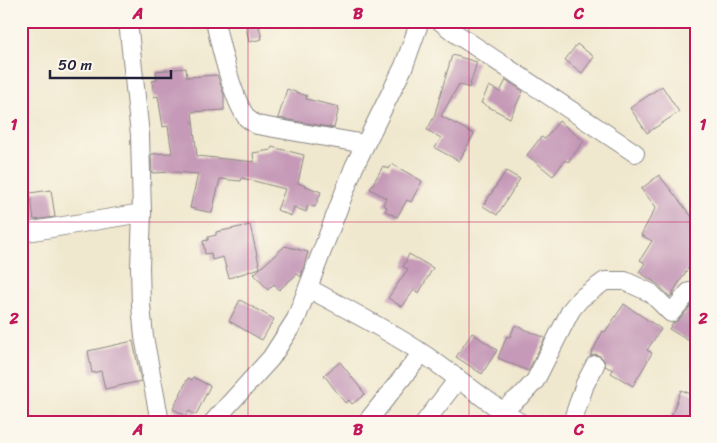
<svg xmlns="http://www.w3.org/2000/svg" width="717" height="443" font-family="Sriracha,sans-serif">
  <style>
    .building { fill: #c599b7 }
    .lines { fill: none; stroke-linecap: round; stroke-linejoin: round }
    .minor-casing { stroke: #898584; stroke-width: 20 }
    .minor { stroke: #fff; stroke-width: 18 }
    .grid { fill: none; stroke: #c2185b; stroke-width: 1; stroke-opacity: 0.55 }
    .neatline { fill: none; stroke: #c2185b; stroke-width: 2 }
    .grid-label { font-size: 16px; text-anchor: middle; font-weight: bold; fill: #c2185b }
  </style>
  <rect width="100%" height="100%" fill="#fbf7ec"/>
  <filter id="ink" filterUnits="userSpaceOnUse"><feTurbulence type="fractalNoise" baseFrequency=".02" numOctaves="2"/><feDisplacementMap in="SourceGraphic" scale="10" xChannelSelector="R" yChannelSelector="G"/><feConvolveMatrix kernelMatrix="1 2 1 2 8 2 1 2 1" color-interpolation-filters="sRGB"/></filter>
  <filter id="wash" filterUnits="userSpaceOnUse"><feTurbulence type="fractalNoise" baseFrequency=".0096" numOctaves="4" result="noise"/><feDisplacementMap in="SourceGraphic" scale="20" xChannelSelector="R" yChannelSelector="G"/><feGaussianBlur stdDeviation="1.12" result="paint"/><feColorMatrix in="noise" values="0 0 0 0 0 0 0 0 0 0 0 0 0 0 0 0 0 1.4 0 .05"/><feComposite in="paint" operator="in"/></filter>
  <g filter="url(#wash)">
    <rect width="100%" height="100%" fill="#f0e8ce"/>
    <g id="blocks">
      <path class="building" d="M 245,21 L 258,21 L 262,39 L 249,42 Z
        M 577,44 L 594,57 L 582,73 L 565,60 Z
        M 452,55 L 477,62 L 469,88 L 459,84 L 441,116 L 474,134 L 459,161 L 435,148 L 441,138 L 427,130 L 434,117 Z
        M 186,68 L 187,77 L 217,75 L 224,95 L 224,110 L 192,112 L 197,156 L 254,162 L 253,153 L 271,150 L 272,147 L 304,155 L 298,183 L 321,192 L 315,207 L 308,205 L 306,212 L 294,207 L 291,216 L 277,210 L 285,189 L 242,178 L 241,181 L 220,179 L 212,213 L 190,208 L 198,174 L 175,172 L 152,173 L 151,154 L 172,153 L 168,126 L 163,127 L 158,96 L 154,97 L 152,81 L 157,80 L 156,71 Z
        M 506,80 L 523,91 L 510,118 L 481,103 L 489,86 L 500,92 Z
        M 662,86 L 679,112 L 647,133 L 630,108 Z
        M 287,89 L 307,96 L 306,99 L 339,107 L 334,128 L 278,118 Z
        M 559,121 L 584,141 L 568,162 L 565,160 L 553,176 L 527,155 L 541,137 L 545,139 Z
        M 392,164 L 422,181 L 411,202 L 407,200 L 397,217 L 385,211 L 387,207 L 383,205 L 386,198 L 370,189 L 383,166 L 389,169 Z
        M 506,171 L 520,179 L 497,215 L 483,206 Z
        M 659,175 L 696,222 L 696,256 L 670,297 L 659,285 L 639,272 L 645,263 L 640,260 L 652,241 L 641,235 L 656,207 L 641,189 Z
        M 51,190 L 55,217 L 34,220 L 30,193 Z
        M 250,225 L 260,268 L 229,278 L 223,257 L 212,260 L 211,253 L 205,254 L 203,241 L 208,240 L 208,237 L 216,235 L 216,232 Z
        M 285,246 L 308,252 L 301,277 L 297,274 L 279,290 L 274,284 L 268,290 L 254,274 Z
        M 409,254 L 433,268 L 419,293 L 414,290 L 402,307 L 388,298 L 408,269 L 403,267 Z
        M 240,300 L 274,319 L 262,340 L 229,321 Z
        M 696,300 L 696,345 L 669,329 L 673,323 L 679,320 Z
        M 624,304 L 661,329 L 647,350 L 652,353 L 633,386 L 611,373 L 613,370 L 605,366 L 604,360 L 600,356 L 595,354 L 590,356 L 603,331 L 605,332 Z
        M 515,325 L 545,338 L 528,371 L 498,358 L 507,336 L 510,337 Z
        M 472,333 L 497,350 L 482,374 L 456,357 Z
        M 133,341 L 141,381 L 105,389 L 101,371 L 92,373 L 88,351 Z
        M 340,362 L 365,394 L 352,404 L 349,400 L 345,403 L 324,375 Z
        M 193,377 L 210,386 L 196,415 L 189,411 L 186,416 L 173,409 L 188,378 L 192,380 Z
        M 681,390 L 696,396 L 696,422 L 669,422 Z"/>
    </g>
  </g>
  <g filter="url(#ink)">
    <use href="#blocks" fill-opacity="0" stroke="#898584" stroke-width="1"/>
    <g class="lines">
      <defs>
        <path id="minor" d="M 128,21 L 140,135 L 142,213 L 140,267 L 141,305 L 144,337 L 160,422
          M 215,21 C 220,45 233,100 247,118 C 250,121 254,123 257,125 L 365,144
          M 440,21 L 455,33 L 635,153
          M 21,233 L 142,213
          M 308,288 C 347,309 386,329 422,353 C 455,375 485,401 519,422
          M 502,411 L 523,394 L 535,381 L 571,310 L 580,299 L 605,281 L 625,281 L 651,293 L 671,313 L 689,292
          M 370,418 L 422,353
          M 213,422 L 271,358 L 296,319 L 354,167 L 404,66 L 420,21
          M 425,422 L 458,379
          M 572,422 L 585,384 L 595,365"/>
      </defs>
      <use href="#minor" class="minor-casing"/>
      <use href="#minor" class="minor"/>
    </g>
  </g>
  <path class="grid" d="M 248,21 L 248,422M 469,21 L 469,422M 21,222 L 696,222"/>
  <rect width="717" height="443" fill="none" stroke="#fbf7ec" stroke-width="55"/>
  <path d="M50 70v8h121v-8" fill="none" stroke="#22223b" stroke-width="2.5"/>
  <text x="58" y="70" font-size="15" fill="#22223b" stroke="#fbf7ec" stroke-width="4" paint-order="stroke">50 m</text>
  <rect x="28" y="28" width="662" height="388" class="neatline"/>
  <g class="grid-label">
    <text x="138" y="19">A</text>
    <text x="358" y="19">B</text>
    <text x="579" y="19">C</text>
    <text x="14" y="130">1</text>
    <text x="703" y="130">1</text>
    <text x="14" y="324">2</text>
    <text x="703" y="324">2</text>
    <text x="138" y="435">A</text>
    <text x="358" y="435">B</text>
    <text x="579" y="435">C</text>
  </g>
</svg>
